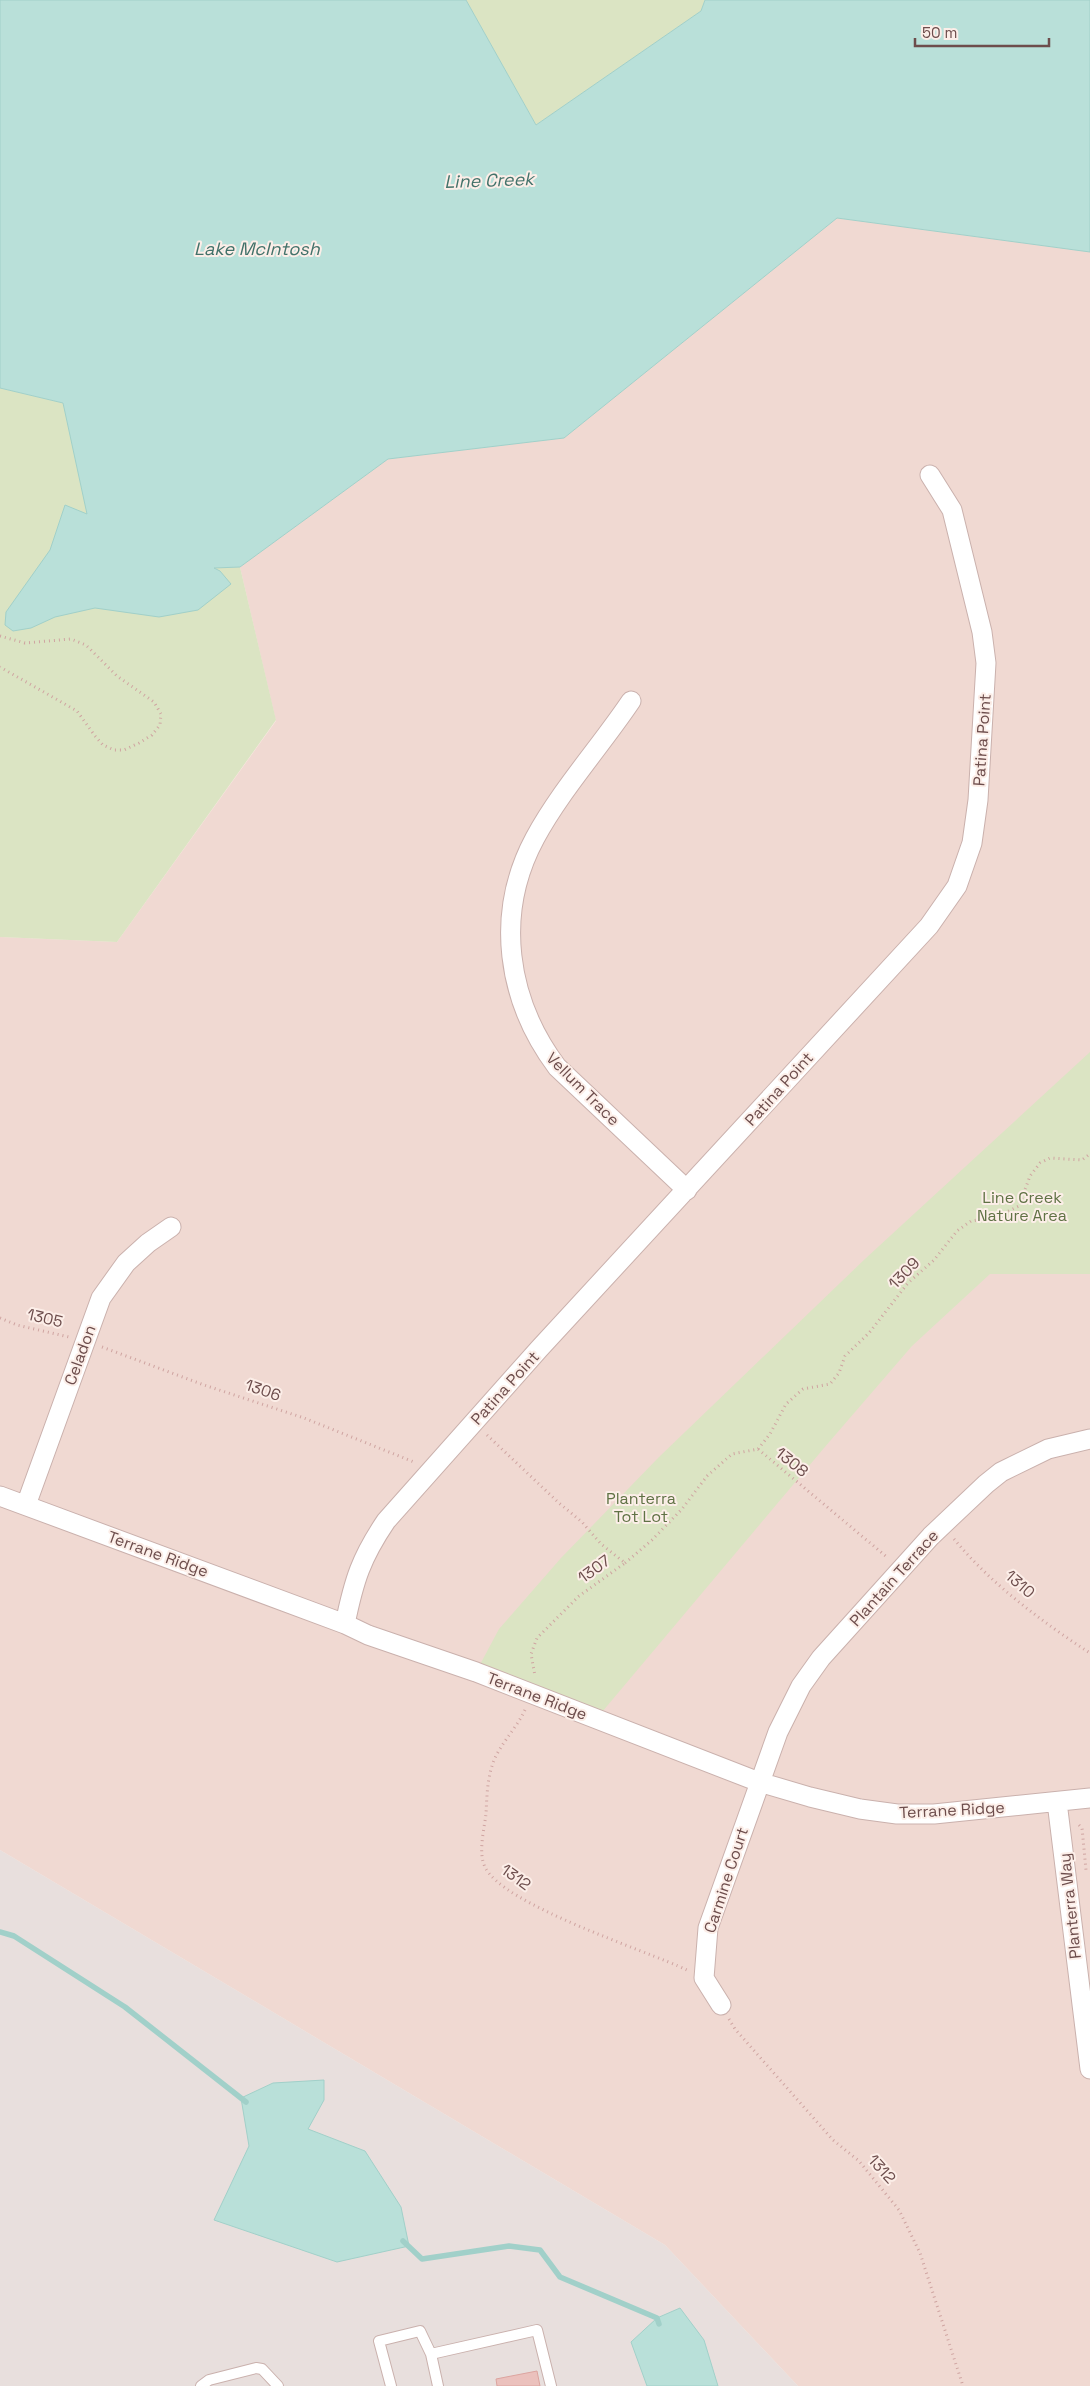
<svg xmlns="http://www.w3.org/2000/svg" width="1090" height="2386" font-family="'Space Grotesk',sans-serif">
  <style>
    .residential { fill: #f0d9d2 }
    .industrial { fill: #e8dfdd }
    .green { fill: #dbe4c3 }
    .water { fill: #b9e0d9; stroke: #a1d0c9 }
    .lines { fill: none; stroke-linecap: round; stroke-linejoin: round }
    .stream { stroke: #a1d0c9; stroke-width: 5.5 }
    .building { fill: #ebc1bd; stroke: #dca49f }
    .lane-casing { stroke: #cab1ad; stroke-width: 12 }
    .street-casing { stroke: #cab1ad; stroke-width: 21 }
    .path { stroke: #cfa4a1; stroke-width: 3; stroke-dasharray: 1 4; stroke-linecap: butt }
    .lane { stroke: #fff; stroke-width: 10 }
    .street { stroke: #fff; stroke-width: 19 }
    .labels { text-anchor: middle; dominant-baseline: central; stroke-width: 4; stroke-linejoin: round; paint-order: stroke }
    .street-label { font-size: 16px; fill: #6d4d4c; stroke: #fceee8 }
    .park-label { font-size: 16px; fill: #607245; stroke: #fceee8 }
    .water-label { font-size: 18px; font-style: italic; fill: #42726a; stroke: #fceee8 }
  </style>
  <rect width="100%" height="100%" fill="#f9e9e2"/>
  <path class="residential" d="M 837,218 L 1090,252 L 1090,2386 L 798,2386 L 665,2245 L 0,1850 L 0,937 L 117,942 L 276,721 L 240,567 L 388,459 L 564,438 Z"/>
  <path class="industrial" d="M 0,1850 L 665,2245 L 798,2386 L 0,2386 Z"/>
  <path class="green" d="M 466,0 L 705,0 L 701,11 L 536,125 Z
    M 0,388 L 63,403 L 132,523 L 240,567 L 276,720 L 117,942 L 0,937 Z
    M 1090,1052 L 1090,1274 L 990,1274 L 912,1346 L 824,1448 L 597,1718 L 476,1672 L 499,1629 L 561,1558 L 659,1457 L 866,1258 Z"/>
  <path class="water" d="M 0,0 L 466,0 L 536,125 L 701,11 L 705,0 L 1090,0 L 1090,252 L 837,218 L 564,438 L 388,459 L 240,567 L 214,568 L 220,571 L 231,584 L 198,610 L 159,617 L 95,608 L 55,617 L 31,628 L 13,631 L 5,625 L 6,612 L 50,550 L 65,505 L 87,514 L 63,403 L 0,388 Z
    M 324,2080 L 324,2100 L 308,2129 L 365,2151 L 401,2207 L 409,2246 L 337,2262 L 214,2220 L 249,2146 L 241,2098 L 273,2083 Z
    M 680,2308 L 704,2340 L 718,2386 L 647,2386 L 631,2342 L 657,2318 Z"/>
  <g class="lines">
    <path class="stream" d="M 0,1932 L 14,1936 L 125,2007 L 246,2102
      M 403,2241 L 422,2259 L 509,2246 L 540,2250 L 560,2277 L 657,2318 L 659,2324"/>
  </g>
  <path class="building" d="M 537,2371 L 540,2386 L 497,2386 L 496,2379 Z"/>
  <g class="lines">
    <defs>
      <path id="lane" d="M 201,2386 L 209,2380 L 256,2368 L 262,2369 L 278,2386
        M 391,2386 L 379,2341 L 420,2331 L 431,2354
        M 438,2386 L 431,2354 L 537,2330 L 551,2386"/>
      <path id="street" d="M 631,701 C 600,747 561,790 535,838 C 494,914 507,1000 557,1067 L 687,1190
        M 0,1496 L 345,1624 L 368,1635 L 476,1672 L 759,1782 L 810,1797 L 860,1809 L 897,1814 L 934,1814 L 1090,1798
        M 26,1505 L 101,1298 L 126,1263 L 148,1243 L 171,1227
        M 345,1624 C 354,1580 361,1558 386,1521 L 539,1349 L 929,926 L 957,886 L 972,843 L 978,800 L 986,663 L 982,632 L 952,510 L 930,475
        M 1057,1802 L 1090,2069
        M 721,2005 L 704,1978 L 708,1928 L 778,1732 L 801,1686 L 821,1658 L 931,1536 L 986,1484 L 1001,1472 L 1048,1449 L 1090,1439"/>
    </defs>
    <use href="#lane" class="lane-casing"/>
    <use href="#street" class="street-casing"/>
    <path class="path" d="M 0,636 L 25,643 L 71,639 L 86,645 L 117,676 L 154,702 L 161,714 L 160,725 L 152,735 L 139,743 L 124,750 L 114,750 L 103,745 L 95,736 L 77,711 L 0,667
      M 0,1318 L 17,1325 L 69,1337
      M 102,1347 L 204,1385 L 304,1418 L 414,1462
      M 487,1435 L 559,1503 L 582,1522 L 601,1544 L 625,1563 L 579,1596 L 537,1638 L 531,1654 L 535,1676
      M 758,1449 L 770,1434 L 786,1404 L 803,1389 L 830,1384 L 839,1373 L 845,1356 L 869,1333 L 908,1283 L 934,1260 L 957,1231 L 971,1221 L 996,1217 L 1019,1206 L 1030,1176 L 1040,1163 L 1050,1158 L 1082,1160 L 1090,1154
      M 954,1539 C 990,1583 1042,1622 1090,1653
      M 625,1563 L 652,1540 L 682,1509 L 707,1476 L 732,1454 L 758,1449 L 888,1558
      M 525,1710 C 517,1727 503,1741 495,1758 C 487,1776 487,1796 486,1814 C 484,1830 478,1853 485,1867 C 503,1905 645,1950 687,1970
      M 1079,1825 L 1082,1828 L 1086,1870
      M 729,2019 L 735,2029 L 833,2140 L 859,2161 L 899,2210 L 920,2253 L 963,2386"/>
    <use href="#lane" class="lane"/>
    <use href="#street" class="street"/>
  </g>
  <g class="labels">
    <g class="street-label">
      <text transform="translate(982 740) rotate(-86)">Patina Point</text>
      <text transform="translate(583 1089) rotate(45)">Vellum Trace</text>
      <text transform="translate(779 1089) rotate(-48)">Patina Point</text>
      <text transform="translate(904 1273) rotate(-46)">1309</text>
      <text transform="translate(45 1318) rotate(13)">1305</text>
      <text transform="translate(80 1355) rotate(-70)">Celadon</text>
      <text transform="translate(505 1388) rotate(-48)">Patina Point</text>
      <text transform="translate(263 1390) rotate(19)">1306</text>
      <text transform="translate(792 1462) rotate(39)">1308</text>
      <text transform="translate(158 1554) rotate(20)">Terrane Ridge</text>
      <text transform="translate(594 1569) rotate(-36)">1307</text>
      <text transform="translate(894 1578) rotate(-48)">Plantain Terrace</text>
      <text transform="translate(1020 1584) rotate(41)">1310</text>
      <text transform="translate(537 1696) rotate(21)">Terrane Ridge</text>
      <text transform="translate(952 1810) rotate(-3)">Terrane Ridge</text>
      <text transform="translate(516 1877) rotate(36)">1312</text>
      <text transform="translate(726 1880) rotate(-72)">Carmine Court</text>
      <text transform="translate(1070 1906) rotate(-96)">Planterra Way</text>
      <text transform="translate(882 2169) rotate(48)">1312</text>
    </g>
    <g class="park-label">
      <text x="1022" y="1197">Line Creek<tspan x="1022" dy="18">Nature Area</tspan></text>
      <text x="641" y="1498">Planterra<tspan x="641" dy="18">Tot Lot</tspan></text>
    </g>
    <g class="water-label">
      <text transform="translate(489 180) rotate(-2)">Line Creek</text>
      <text x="257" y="248">Lake McIntosh</text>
    </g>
  </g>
  <path d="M915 38v8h134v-8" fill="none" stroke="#6d4d4c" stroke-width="2.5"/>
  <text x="922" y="38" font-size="15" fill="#6d4d4c" stroke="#fceee8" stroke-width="4" paint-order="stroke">50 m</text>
</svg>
